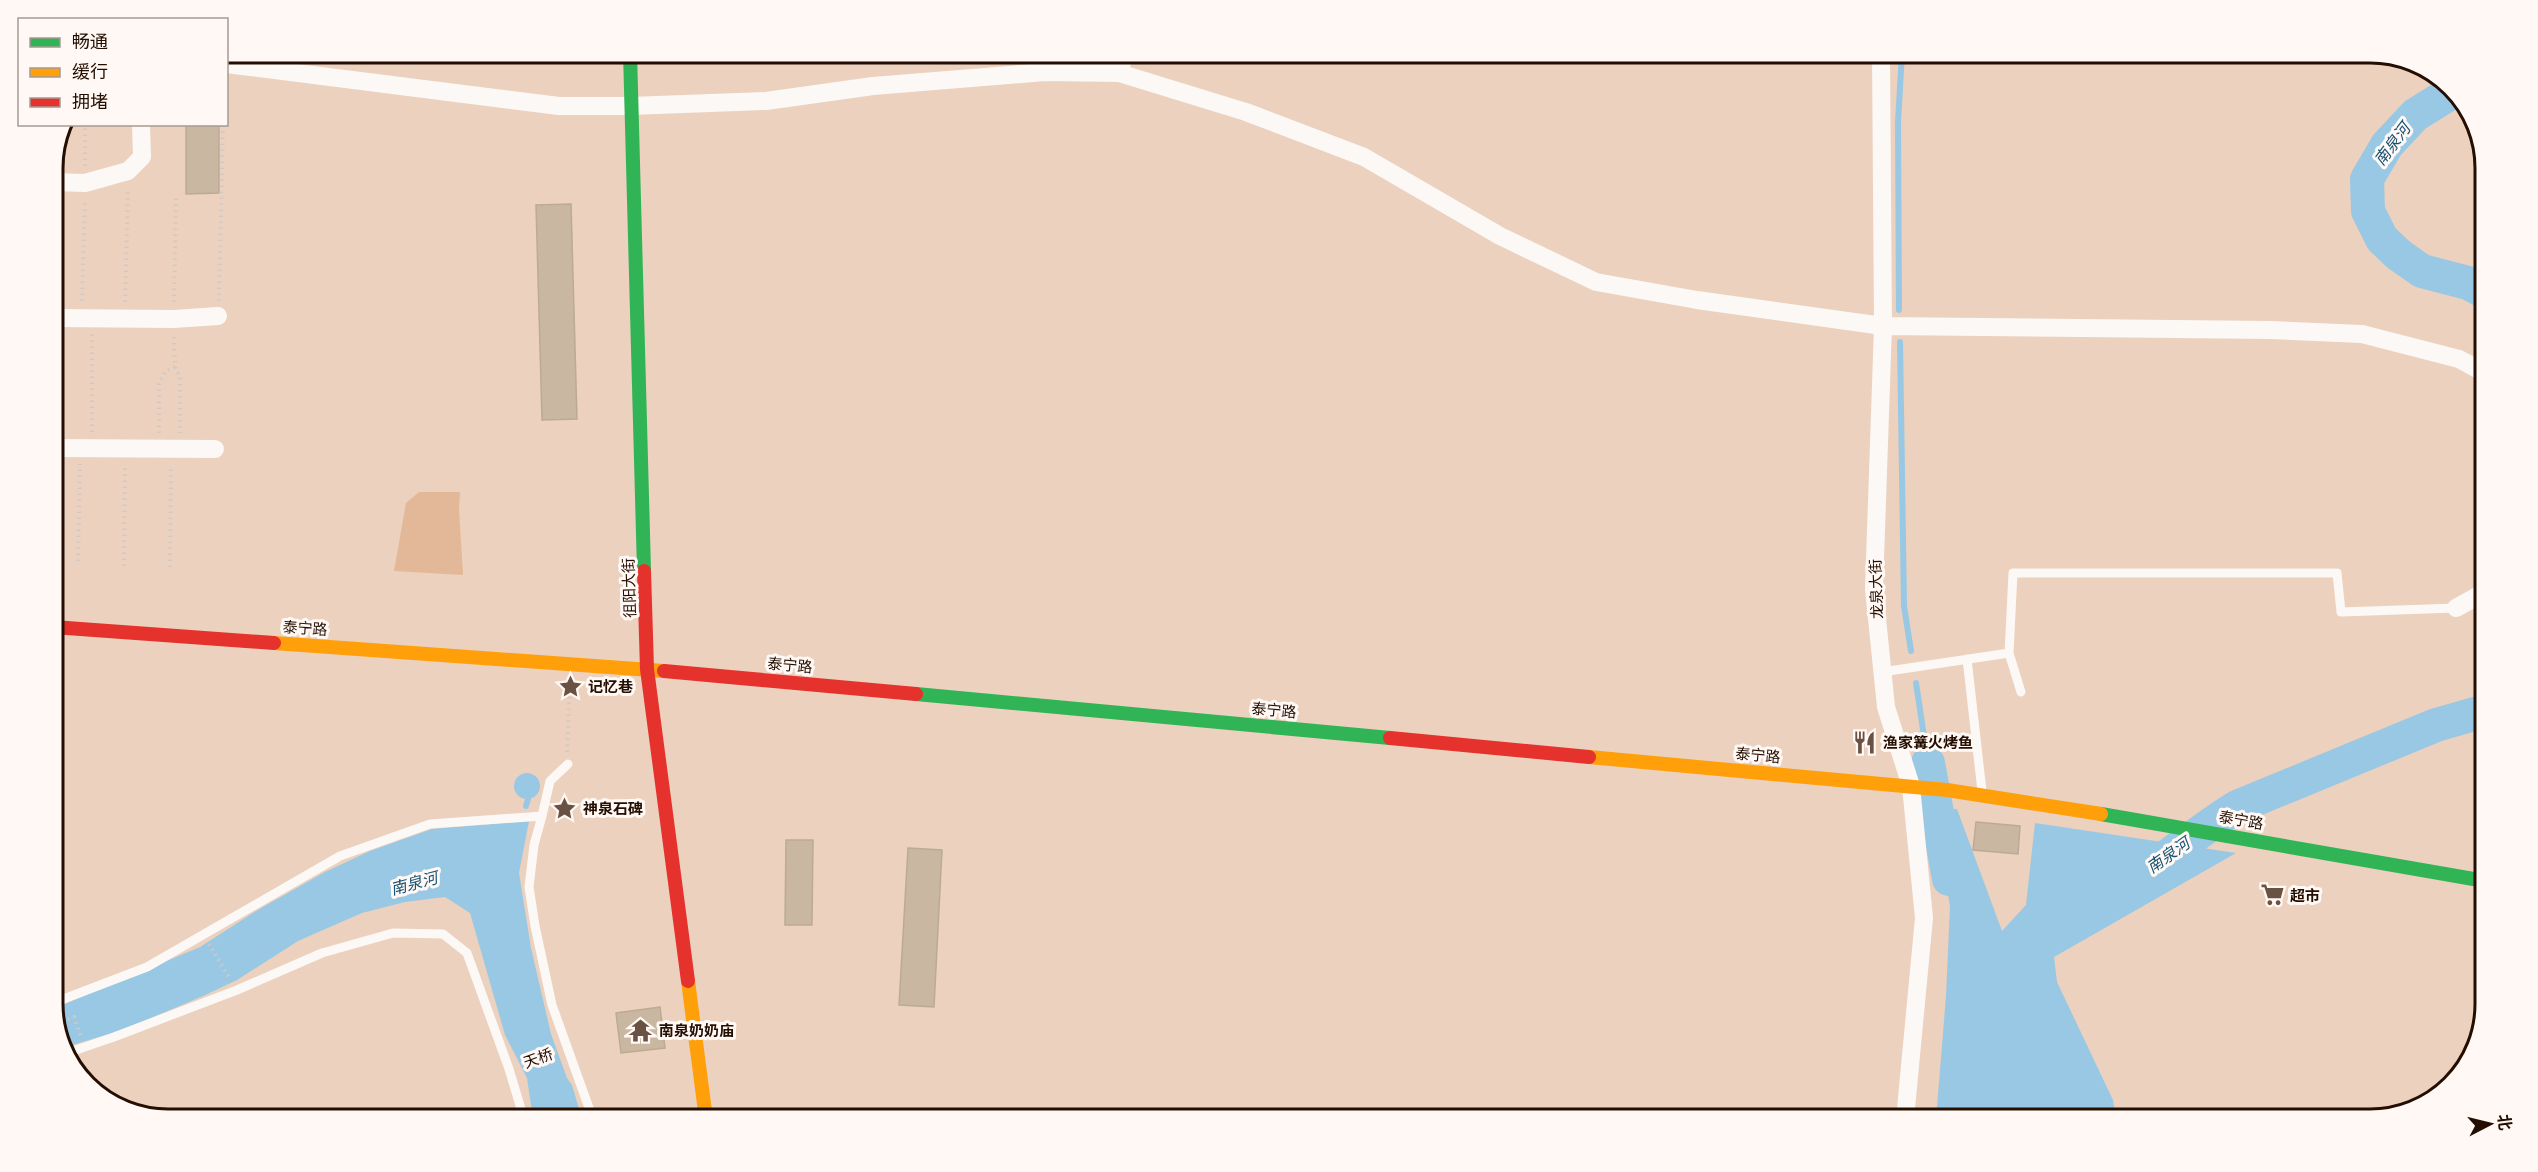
<svg xmlns="http://www.w3.org/2000/svg" width="2538" height="1172" font-family="'Archivo Narrow','Noto Sans SC',sans-serif">
  <style>
    .green { fill: #e3b898 }
    .water { fill: #99c8e5 }
    .lines { fill: none; stroke-linecap: round; stroke-linejoin: round }
    .stream { stroke: #99c8e5; stroke-width: 6 }
    .river { stroke: #99c8e5; stroke-width: 34 }
    .building { fill: #c9b7a2; stroke: #bdaa96; stroke-width: 1.5 }
    .path { stroke: #d2c9c4; stroke-width: 4; stroke-dasharray: 1.5 4.5; stroke-linecap: butt }
    .lane { stroke: #fcf8f5; stroke-width: 9 }
    .street { stroke: #fcf8f5; stroke-width: 18 }
    .fast { stroke: #30b455; stroke-width: 14 }
    .slow { stroke: #ff9f0a; stroke-width: 14 }
    .jam { stroke: #e5322d; stroke-width: 14 }
    .labels { text-anchor: middle; dominant-baseline: central; stroke-width: 6; stroke-linejoin: round; paint-order: stroke }
    .street-label { font-size: 15px; fill: #230e01; stroke: #fff8f4 }
    .poi-label { font-size: 15px; font-weight: bold; fill: #230e01; stroke: #fff8f4; text-anchor: start }
    .water-label { font-size: 16px; font-style: italic; fill: #155172; stroke: #fff8f4 }
    .rim { fill: none; stroke: #230e01; stroke-width: 3 }
  </style>
  <rect width="100%" height="100%" fill="#ebd1be"/>
  <path class="green" d="M 419,492 L 460,492 L 459,509 L 463,575 L 394,571 L 406,503 Z"/>
  <path class="water" d="M514 786a13 13 0 1 1 26 0a13 13 0 1 1-26 0Z
    M 1957,809 L 2002,931 L 2026,905 L 2035,823 L 2236,853 L 2054,957 L 2057,982 L 2113,1100 L 2116,1119 L 1936,1119 L 1946,996 L 1950,907 L 1940,841 L 1941,810 Z
    M 529,821 L 519,873 L 531,948 L 551,1034 L 567,1078 L 572,1085 L 582,1119 L 533,1119 L 527,1078 L 505,1035 L 470,913 L 445,897 L 405,902 L 362,913 L 298,941 L 237,980 L 203,996 L 120,1031 L 65,1047 L 53,1009 L 200,947 L 256,911 L 325,872 L 370,851 L 432,829 Z"/>
  <g class="lines">
    <path class="stream" d="M 1899,310 L 1898,123 L 1902,52
      M 1900,342 L 1904,606 L 1911,651
      M 1916,683 L 1928,763
      M 526,806 L 528,799"/>
    <path class="river" d="M 2452,92 L 2415,115 L 2387,145 L 2367,179 L 2368,211 L 2382,239 L 2399,255 L 2422,271 L 2468,283 L 2485,292
      M 1928,763 L 1949,879
      M 2146,871 C 2177,851 2205,826 2237,807 L 2436,725 L 2485,711"/>
  </g>
  <path class="building" d="M 186,124 L 219,124 L 219,193 L 186,194 Z
    M 571,204 L 577,419 L 542,420 L 536,205 Z
    M 1976,822 L 2020,826 L 2018,854 L 1973,850 Z
    M 786,840 L 813,840 L 812,925 L 785,925 Z
    M 908,848 L 942,850 L 934,1007 L 899,1005 Z
    M 660,1007 L 665,1048 L 621,1053 L 616,1013 Z"/>
  <g class="lines">
    <path class="path" d="M 85,166 L 85,124
      M 82,301 L 85,200
      M 219,301 L 223,124
      M 125,302 L 128,190
      M 174,302 L 176,198
      M 174,337 L 175,367 L 180,378 L 180,433
      M 92,432 L 92,334
      M 159,433 L 159,384 L 165,372 L 175,367
      M 78,561 L 80,464
      M 124,566 L 125,465
      M 170,567 L 171,465
      M 567,752 L 570,684
      M 209,944 L 230,979
      M 57,1024 L 74,1017 L 81,1036
      M 521,1064 L 556,1051"/>
    <path class="lane" d="M 1967,659 L 1982,791
      M 1882,672 L 2009,653
      M 2021,692 L 2009,653 L 2013,573 L 2337,573 L 2341,612 L 2456,608
      M 542,816 L 550,781 L 568,764
      M 53,1003 L 147,967 L 340,856 L 430,824 L 542,816 L 534,845 L 529,887 L 535,926 L 552,1005 L 593,1119
      M 67,1053 L 114,1037 L 237,990 L 322,953 L 393,933 L 443,934 L 467,953 L 509,1069 L 524,1119"/>
    <path class="street" d="M 1881,52 L 1883,326 L 1874,589 L 1886,707 L 1911,786 L 1924,918 L 1905,1119
      M 226,64 L 559,106 L 630,106 L 766,101 L 873,86 L 1045,72 L 1119,73 L 1246,112 L 1364,157 L 1500,236 L 1596,282 L 1697,300 L 1883,326 L 2270,330 L 2362,334 L 2459,359 L 2485,373
      M 1119,73 L 1125,52
      M 53,182 L 85,183 L 128,171 L 142,157 L 141,124
      M 53,318 L 174,319 L 218,316
      M 53,448 L 215,449
      M 2456,608 L 2485,592"/>
    <path class="fast" d="M 630,52 L 644,571
      M 916,694 L 1390,738
      M 2101,814 L 2485,881"/>
    <path class="slow" d="M 274,643 L 664,671
      M 1589,757 L 1947,790 L 2101,814
      M 688,981 L 706,1119"/>
    <path class="jam" d="M 644,571 L 647,669 L 688,981
      M 53,627 L 274,643
      M 664,671 L 916,694
      M 1390,738 L 1589,757"/>
  </g>
  <defs>
    <symbol id="sight-bare" viewBox="-9 -9 18 18"><path d="M0-6L1.8-2.2L6-1.7L2.9 1.2L3.7 5.4L0 3.3L-3.7 5.4L-2.9 1.2L-6-1.7L-1.8-2.2Z" fill="#695243" stroke="#fff8f4" stroke-width="2.5" paint-order="stroke"/></symbol>
    <symbol id="restaurant-bare" viewBox="-9 -9 18 18"><path d="M-5-6h1v4h1v-4h1v4h1v-4h1v5L-1.5 .5V6h-2V.5L-5-1ZM5-6V6H3V1.5H1.5Q1.5-4 5-6Z" fill="#695243" stroke="#fff8f4" stroke-width="2.5" paint-order="stroke"/></symbol>
    <symbol id="supermarket-bare" viewBox="-9 -9 18 18"><path d="M-6-5.5h2.5l.6 2H6L4.5 2H-2.5L-4.4-4H-6ZM-1.5 3.2a1.3 1.3 0 1 0 .1 0ZM3 3.2a1.3 1.3 0 1 0 .1 0Z" fill="#695243" stroke="#fff8f4" stroke-width="2.5" paint-order="stroke"/></symbol>
    <symbol id="temple-bare" viewBox="-9 -9 18 18"><path d="M0-6L5-2H3V0L6.5 2.5H4V6H1.5V3h-3V6H-4V2.5H-6.5L-3 0V-2H-5Z" fill="#695243" stroke="#fff8f4" stroke-width="2.5" paint-order="stroke"/></symbol>
  </defs>
  <g fill-rule="evenodd">
    <use href="#sight-bare" x="554" y="670" width="33" height="33"/>
    <use href="#restaurant-bare" x="1848" y="726" width="33" height="33"/>
    <use href="#sight-bare" x="548" y="792" width="33" height="33"/>
    <use href="#supermarket-bare" x="2256" y="878" width="33" height="33"/>
    <use href="#temple-bare" x="624" y="1014" width="33" height="33"/>
  </g>
  <g class="labels">
    <g class="street-label">
      <text transform="translate(629 588) rotate(-92)">徂阳大街</text>
      <text transform="translate(1876 589) rotate(-92)">龙泉大街</text>
      <text transform="translate(305 628) rotate(4)">泰宁路</text>
      <text transform="translate(790 665) rotate(5)">泰宁路</text>
      <text transform="translate(1274 710) rotate(5)">泰宁路</text>
      <text transform="translate(1758 755) rotate(5)">泰宁路</text>
      <text transform="translate(2241 820) rotate(10)">泰宁路</text>
      <text transform="translate(538 1058) rotate(-20)">天桥</text>
    </g>
    <g class="poi-label">
      <text x="588" y="686">记忆巷</text>
      <text x="1883" y="742">渔家篝火烤鱼</text>
      <text x="583" y="808">神泉石碑</text>
      <text x="2290" y="895">超市</text>
      <text x="659" y="1030">南泉奶奶庙</text>
    </g>
    <g class="water-label">
      <text transform="translate(2392 144) rotate(-53)">南泉河</text>
      <text transform="translate(2168 855) rotate(-35)">南泉河</text>
      <text transform="translate(414 883) rotate(-15)">南泉河</text>
    </g>
  </g>
  <path d="M0 0H2538V1172H0ZM168 63H2370A105 105 0 0 1 2475 168V1004A105 105 0 0 1 2370 1109H168A105 105 0 0 1 63 1004V168A105 105 0 0 1 168 63Z" fill="#fff8f4" fill-rule="evenodd"/>
  <path class="rim" d="M168 63H2370A105 105 0 0 1 2475 168V1004A105 105 0 0 1 2370 1109H168A105 105 0 0 1 63 1004V168A105 105 0 0 1 168 63Z"/>
  <rect x="18" y="18" width="210" height="108" fill="#fff8f4" stroke="#a79a93" stroke-width="1.5"/>
  <rect x="30" y="38" width="30" height="9" fill="#30b455" stroke="#a79a93" stroke-width="1.5"/>
  <text x="72" y="48" font-size="18" fill="#230e01">畅通</text>
  <rect x="30" y="68" width="30" height="9" fill="#ff9f0a" stroke="#a79a93" stroke-width="1.5"/>
  <text x="72" y="78" font-size="18" fill="#230e01">缓行</text>
  <rect x="30" y="98" width="30" height="9" fill="#e5322d" stroke="#a79a93" stroke-width="1.5"/>
  <text x="72" y="108" font-size="18" fill="#230e01">拥堵</text>
  <g transform="translate(2490 1124) rotate(83)" stroke="#fff8f4" stroke-width="4.5" paint-order="stroke">
  <path d="M0-4.5L10 22L0 15L-10 22Z" fill="#230e01"/>
  <text y="-9" font-size="16" font-weight="bold" text-anchor="middle" fill="#230e01">北</text>
  </g>
</svg>
